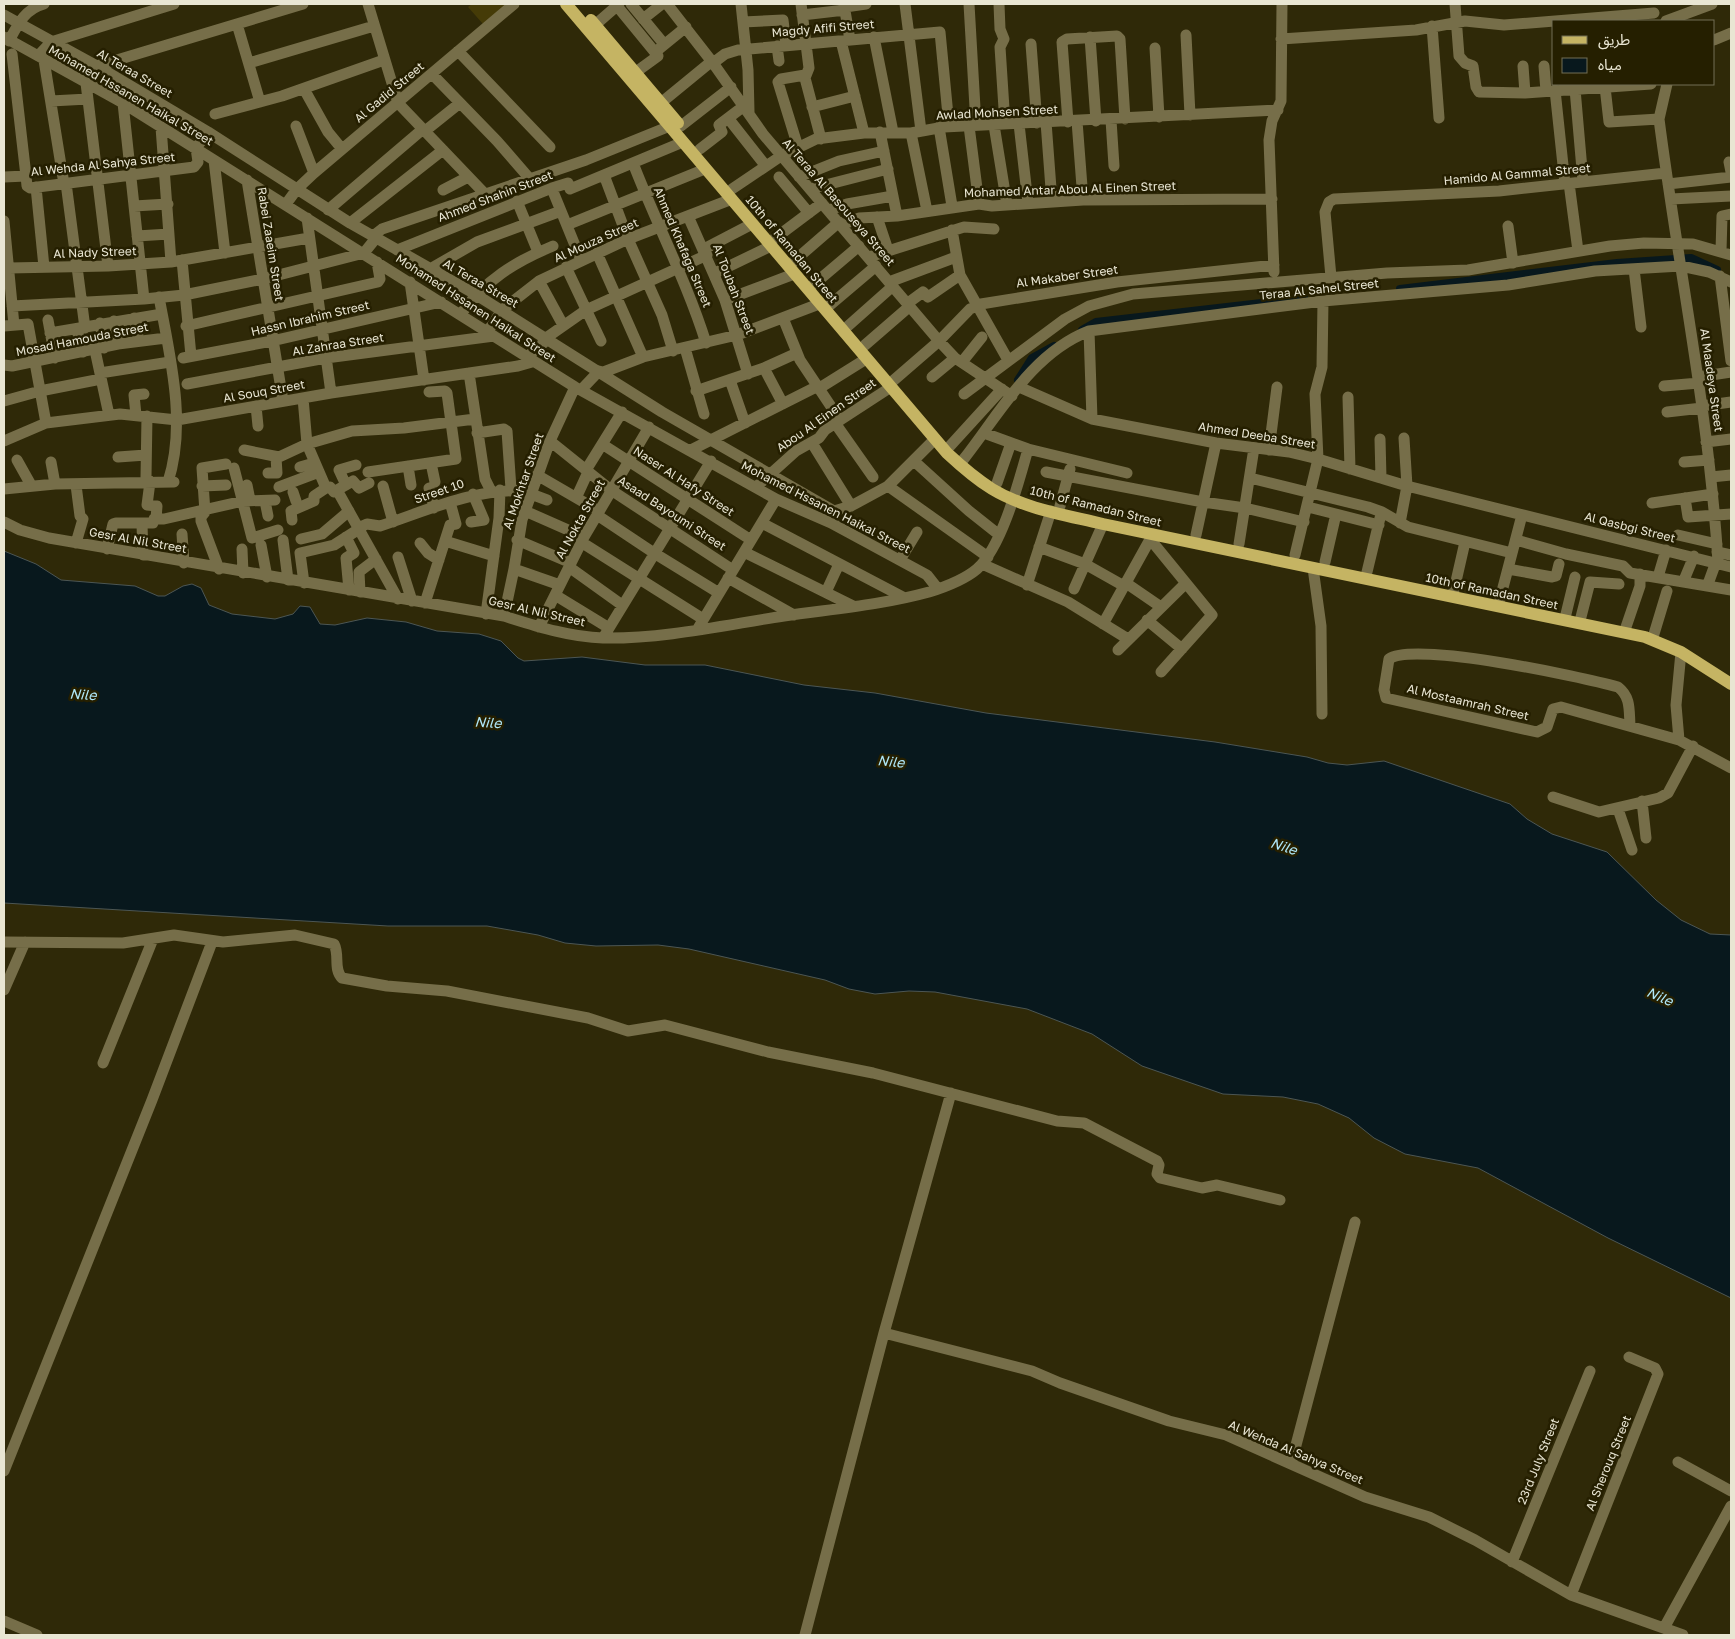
<svg xmlns="http://www.w3.org/2000/svg" width="1735" height="1639" font-family="'Golos Text','Noto Sans Arabic',sans-serif">
  <style>
    .green { fill: #453b07 }
    .water { fill: #08181d; stroke: #4c5654 }
    .lines { fill: none; stroke-linecap: round; stroke-linejoin: round }
    .canal { stroke: #08181d; stroke-width: 8 }
    .minor { stroke: #766e49; stroke-width: 11 }
    .major { stroke: #c5b463; stroke-width: 12 }
    .labels { text-anchor: middle; dominant-baseline: central; stroke-width: 5; stroke-linejoin: round; paint-order: stroke }
    .street-label { font-size: 12px; fill: #e9e6d3; stroke: #251f00 }
    .water-label { font-size: 14px; font-style: italic; fill: #afe7f8; stroke: #251f00 }
  </style>
  <rect width="100%" height="100%" fill="#2f2908"/>
  <path class="green" d="M 472,4 L 507,4 L 483,24 L 468,7 Z"/>
  <path class="water" d="M 4,551 L 36,564 L 61,580 L 135,586 L 158,596 L 165,596 L 183,586 L 192,584 L 201,588 L 209,605 L 232,614 L 275,619 L 293,614 L 300,606 L 310,607 L 320,624 L 335,625 L 367,618 L 406,622 L 437,631 L 479,634 L 501,641 L 518,658 L 524,661 L 582,657 L 645,665 L 705,665 L 804,685 L 875,693 L 986,713 L 1215,742 L 1307,757 L 1328,763 L 1347,765 L 1384,761 L 1510,804 L 1527,819 L 1552,834 L 1607,852 L 1656,900 L 1681,920 L 1710,934 L 1731,935 L 1731,1298 L 1608,1238 L 1478,1168 L 1405,1154 L 1374,1138 L 1349,1118 L 1318,1104 L 1283,1097 L 1223,1094 L 1142,1066 L 1092,1034 L 1027,1009 L 935,992 L 909,991 L 875,994 L 849,989 L 825,980 L 689,949 L 658,945 L 596,946 L 565,943 L 538,935 L 487,926 L 388,926 L 4,903 Z"/>
  <g class="lines">
    <path class="canal" d="M 1400,289 L 1617,263 L 1691,258 L 1717,270
      M 1082,330 L 1096,322 L 1304,298
      M 1018,380 L 1032,358 L 1054,346"/>
    <path class="minor" d="M 368,4 L 398,103 L 485,194
      M 631,4 L 664,44
      M 667,4 L 713,63 L 763,134 L 939,341 L 955,358 L 1012,396
      M 741,4 L 748,70 L 749,112
      M 801,4 L 809,68 L 805,78 L 821,139
      M 905,4 L 921,131
      M 969,4 L 976,125
      M 999,4 L 1000,29 L 1004,39 L 1000,47 L 1005,124
      M 1455,4 L 1459,56 L 1465,63 L 1473,66 L 1476,87 L 1479,92 L 1525,93 L 1651,84
      M 844,5 L 850,40
      M 617,6 L 658,56 L 636,72
      M 845,7 L 866,4
      M 4,15 L 97,66 L 208,132 L 350,223 L 475,294 L 662,412 L 834,511 L 851,506 L 888,486 L 935,439
      M 802,15 L 845,10
      M 643,19 L 662,4
      M 1666,21 L 1712,4
      M 743,22 L 783,20 L 786,45
      M 237,24 L 260,102
      M 595,25 L 619,4
      M 1432,26 L 1439,118
      M 1186,35 L 1190,115
      M 4,37 L 123,103 L 575,387 L 776,499 L 831,523 L 927,575 L 938,589
      M 874,37 L 893,132
      M 1090,37 L 1096,121
      M 1281,39 L 1416,30 L 1465,21 L 1504,25 L 1654,13
      M 1714,40 L 1731,33
      M 9,41 C 18,24 25,9 44,4
      M 841,41 L 864,133
      M 1031,44 L 1037,123
      M 777,46 L 779,61
      M 1155,48 L 1159,117
      M 659,49 L 686,27
      M 458,51 L 550,147
      M 12,54 L 26,176
      M 38,56 L 51,42 L 174,4
      M 44,60 L 64,184
      M 249,63 L 374,26
      M 713,63 L 725,54 L 738,50 L 940,32 L 949,126
      M 97,66 L 303,4
      M 1523,66 L 1525,93
      M 1544,66 L 1546,91
      M 432,74 L 497,141 L 530,179
      M 86,83 L 108,266
      M 1667,84 L 1659,119 C 1678,267 1709,413 1718,562
      M 1605,87 L 1609,122 L 1659,119
      M 304,89 L 328,132 L 342,149
      M 1575,89 L 1583,181
      M 1555,90 L 1565,184
      M 51,101 L 88,99
      M 662,102 L 712,61
      M 123,103 L 144,299
      M 812,107 L 855,96
      M 215,114 L 282,96 L 384,60
      M 728,118 L 765,165
      M 1111,120 L 1114,166
      M 1077,121 L 1083,200
      M 1046,122 L 1052,202
      M 1068,122 L 1062,42 L 1067,39 L 1117,36 L 1120,39 L 1125,119
      M 1019,124 L 1028,203
      M 994,125 L 1007,205
      M 296,126 L 314,173
      M 681,126 L 731,87
      M 969,126 L 979,204
      M 161,127 L 171,262
      M 939,127 L 952,206
      M 425,131 L 460,103
      M 880,132 L 897,216
      M 911,133 L 927,211
      M 798,147 L 778,82 L 781,79 L 805,75
      M 700,149 L 722,132 L 719,125 L 744,106
      M 214,160 L 225,253
      M 1729,162 L 1731,172
      M 633,163 C 656,223 687,282 706,343
      M 604,175 L 628,239 L 662,315 L 673,351
      M 4,177 L 26,176 L 27,186 L 30,188 L 194,167 L 198,162 L 196,148 L 208,132
      M 779,177 L 809,213
      M 799,177 L 839,161 L 884,151
      M 247,180 L 283,401
      M 66,183 L 85,328
      M 1569,183 L 1578,251
      M 1668,184 L 1731,177
      M 36,187 L 44,267
      M 552,189 L 581,260
      M 732,189 L 781,156 L 816,139 L 864,133 L 911,133 L 944,127 L 1278,110
      M 810,189 L 888,169
      M 443,190 L 468,177
      M 1671,199 L 1731,196
      M 517,201 L 538,252
      M 286,204 L 297,189 L 314,173 L 514,4
      M 134,206 L 168,204
      M 328,210 L 423,129
      M 829,210 L 847,204 L 893,196
      M 688,216 L 725,300 L 748,374
      M 877,217 L 888,250
      M 307,218 L 331,393
      M 4,221 L 14,325
      M 350,223 L 443,150
      M 567,225 L 705,169
      M 842,225 L 859,218 L 897,216 L 979,204 L 992,206 L 1083,200 L 1272,199
      M 1508,226 L 1513,263
      M 952,230 L 960,275 L 1008,360
      M 137,236 L 169,234
      M 373,236 L 382,229 L 586,160 L 670,126
      M 774,239 L 822,203
      M 704,249 L 752,224
      M 397,250 L 552,188 L 568,183 L 570,189 L 683,142
      M 1721,251 L 1722,216 L 1731,214
      M 597,253 L 643,357
      M 869,257 L 964,227 L 994,229
      M 182,260 L 191,356
      M 793,262 L 839,222
      M 566,267 L 601,341
      M 9,268 L 108,266 L 171,262 L 309,238
      M 430,269 L 477,242 L 561,211
      M 1634,269 L 1641,327
      M 1274,272 L 1269,140 L 1272,121 L 1281,101 L 1282,4
      M 715,273 L 771,246
      M 1720,276 L 1731,361
      M 1331,277 L 1325,212 L 1329,202 L 1334,199 L 1499,191 L 1666,173
      M 539,281 L 563,325
      M 410,282 L 424,380
      M 889,282 L 956,257
      M 813,285 L 859,246
      M 159,297 C 170,357 187,423 168,482
      M 725,300 L 794,274
      M 908,303 L 923,292 L 928,297 L 960,275
      M 830,305 L 876,266
      M 12,306 L 144,299 L 184,295 L 263,279 L 364,253 L 376,238
      M 461,314 C 484,281 516,261 553,246
      M 134,318 L 139,341
      M 783,318 L 800,360 L 840,420
      M 48,320 L 55,358
      M 114,321 L 118,344
      M 100,323 L 104,348
      M 4,326 L 28,324 L 46,423
      M 186,326 L 378,282 L 380,279 L 377,262
      M 848,326 L 893,286
      M 77,330 L 83,352
      M 488,331 L 502,310 L 539,281 L 628,239 L 732,199
      M 1089,331 L 1092,419
      M 50,333 L 162,314
      M 546,338 L 586,310 L 707,255
      M 865,345 L 910,306
      M 685,348 L 704,414
      M 95,350 L 109,415
      M 183,358 L 272,341 L 441,302
      M 526,358 L 548,339
      M 962,362 L 982,337
      M 4,365 L 12,366 L 118,344 L 166,338
      M 764,368 L 783,404
      M 100,373 L 170,362
      M 469,373 L 485,479 L 491,491
      M 601,373 L 643,357 L 737,335 L 819,304
      M 932,377 L 955,358
      M 1698,377 L 1731,372
      M 730,380 L 745,423
      M 894,380 L 939,341 L 970,309 L 981,304 L 1117,282 L 1274,265
      M 187,384 L 326,358 L 494,336
      M 1664,386 L 1699,383
      M 1019,387 L 1092,419 L 1216,443 L 1289,452 L 1318,459 L 1407,486 L 1731,567
      M 818,389 L 866,359
      M 581,390 L 599,371
      M 696,391 L 764,368 L 797,353
      M 964,394 L 1065,319 L 1089,306 L 1133,294 L 1387,273 L 1468,270 L 1610,246 L 1644,243 L 1693,244 L 1731,255
      M 1348,397 L 1350,469
      M 303,398 L 307,444 L 326,488 L 330,487 L 334,492 L 337,490 L 398,599
      M 4,401 L 40,391 L 101,379
      M 256,406 L 258,426
      M 1702,406 L 1731,402
      M 1667,412 L 1702,408
      M 136,415 L 134,395 L 144,394
      M 147,416 L 146,477 L 150,482 L 147,505 L 157,506 L 156,519
      M 835,423 L 873,477
      M 477,433 L 504,429 L 507,431 L 511,489
      M 984,433 L 1028,449 L 1127,473
      M 1380,439 L 1381,478
      M 4,441 L 46,423 L 120,414 L 177,420 L 331,393 L 518,366 L 532,362
      M 550,441 L 611,490 L 733,570
      M 1706,442 L 1731,439
      M 812,443 L 851,506
      M 602,444 L 751,540
      M 950,446 L 1002,389
      M 244,450 L 279,457 L 307,444 L 352,431 L 404,428 L 475,419
      M 691,450 L 816,387
      M 1269,450 L 1277,387
      M 118,457 L 146,455
      M 17,460 L 31,485
      M 963,460 C 1000,413 1032,353 1089,331 L 1323,301 L 1508,285 L 1595,271 L 1681,266 L 1709,272 L 1731,282
      M 914,461 L 969,511 L 998,534
      M 51,462 L 55,484
      M 1684,462 L 1709,460
      M 431,463 L 435,482
      M 408,466 L 411,485
      M 300,467 L 314,463
      M 234,468 L 252,538 L 278,530
      M 586,470 L 622,412
      M 368,472 L 456,459 L 447,393 L 445,391 L 429,392
      M 1046,472 L 1203,502 L 1245,508 L 1304,522
      M 268,473 L 277,473 L 276,457
      M 537,475 L 599,511
      M 1711,477 L 1731,475
      M 1250,478 L 1368,507 L 1382,512 L 1408,527 L 1512,553
      M 997,483 L 1011,443
      M 247,485 L 250,500
      M 346,485 L 339,470 L 356,465
      M 202,486 L 226,485
      M 383,486 L 393,522
      M 888,486 L 988,557
      M 279,487 L 319,472
      M 756,487 L 796,451 L 819,438 L 825,430 L 891,387
      M 429,488 L 434,508
      M 4,489 L 55,484 L 174,482
      M 337,490 L 353,481 L 359,488 L 369,483
      M 293,492 L 296,501
      M 531,494 L 547,500
      M 577,496 L 588,472
      M 1685,498 L 1688,517 L 1731,514
      M 265,501 L 268,516
      M 1652,503 L 1713,494
      M 1060,506 L 1070,469
      M 1308,507 L 1379,525
      M 525,511 L 584,537
      M 597,515 L 654,553 L 719,593
      M 292,520 L 291,511 L 314,501 L 314,496 L 326,488
      M 4,522 L 20,530 L 49,538 L 504,616 C 536,626 569,637 603,638 C 663,639 725,625 784,616 C 832,609 882,605 929,592 C 945,587 964,580 977,569 C 1002,547 1019,481 1028,449
      M 471,522 L 484,520 L 473,494
      M 762,523 L 903,597
      M 1400,523 L 1407,486 L 1404,438
      M 142,524 L 143,555
      M 358,528 L 367,524 L 380,526 C 431,509 477,487 532,491
      M 182,534 L 184,563
      M 1196,535 L 1216,443
      M 1678,535 L 1717,544
      M 346,537 L 354,553 L 346,558 L 349,590
      M 301,539 L 322,534 L 349,511
      M 1150,539 L 1212,615 L 1161,672
      M 283,540 L 288,580
      M 517,540 L 571,563
      M 1516,540 L 1566,554 L 1623,566 L 1630,573 L 1731,590
      M 445,541 L 494,556
      M 581,542 L 703,619
      M 76,543 L 83,519 L 80,516 L 76,485
      M 420,543 L 428,553 L 439,560
      M 1239,544 L 1254,448
      M 261,545 L 267,577
      M 1039,547 L 1085,564 L 1124,586
      M 107,549 L 113,524 L 116,523 L 153,523 L 154,519 L 164,519 L 243,501 L 275,500
      M 242,549 L 243,573
      M 744,552 L 853,606
      M 1717,552 L 1731,555
      M 1295,555 L 1318,459 L 1315,394 L 1322,367 L 1323,301
      M 398,557 L 412,601
      M 900,560 L 917,532
      M 1325,562 L 1336,514
      M 982,564 L 1068,602 L 1128,639
      M 569,567 L 622,605
      M 1313,568 L 1321,626 L 1322,714
      M 219,569 L 201,521 L 201,517 L 205,512 L 202,468 L 226,464
      M 514,569 L 560,585
      M 1508,569 L 1552,577 L 1556,576 L 1559,564
      M 1367,572 L 1380,518
      M 1658,577 L 1666,550
      M 728,578 L 794,615
      M 1684,580 L 1694,556
      M 304,583 L 300,553 L 334,545 L 359,529
      M 1126,583 L 1161,607
      M 1708,584 L 1716,562
      M 1027,585 L 1051,511
      M 1074,589 L 1103,524
      M 1454,590 L 1465,542
      M 360,592 L 359,572 L 376,559
      M 826,592 L 839,564
      M 555,595 L 609,628
      M 1500,599 L 1522,515
      M 425,603 L 450,525 L 456,524 L 450,502
      M 486,614 L 499,518 L 500,490
      M 1566,614 L 1575,577
      M 504,616 L 514,569 L 522,520 L 550,441 L 575,387
      M 1581,617 L 1590,582 L 1619,584
      M 1147,620 L 1182,649
      M 1103,624 L 1153,534
      M 539,627 L 584,537 L 649,427
      M 1626,627 L 1640,586 L 1640,574
      M 697,630 L 776,499
      M 1654,634 L 1667,591
      M 603,638 L 711,461
      M 1118,650 L 1186,583
      M 1630,726 C 1629,710 1631,697 1618,687 C 1582,677 1414,641 1389,659 L 1384,690 L 1386,698 L 1537,732 L 1547,727 L 1553,709 L 1561,707 L 1679,740 L 1731,768
      M 1679,740 L 1676,705 L 1681,652
      M 1553,797 L 1599,812 L 1659,798 L 1668,793 L 1693,746
      M 1642,801 L 1646,838
      M 1618,809 L 1632,850
      M 4,942 L 123,943 L 174,935 L 223,942 L 295,935 L 334,944 C 340,955 333,969 342,978 L 387,986 L 447,991 L 588,1018 L 628,1031 L 665,1025 L 768,1052 L 873,1073 L 1057,1121 L 1084,1123 L 1157,1161 L 1159,1165 L 1157,1174 L 1160,1178 L 1202,1188 L 1217,1185 L 1280,1200
      M 4,990 L 25,942
      M 103,1063 L 153,939
      M 884,1333 L 1032,1371 L 1060,1383 L 1169,1421 L 1226,1435 L 1365,1497 L 1429,1517 L 1475,1540 L 1571,1595 L 1683,1635
      M 1678,1462 L 1731,1491
      M 1291,1464 L 1355,1222
      M 4,1471 L 152,1100 L 212,942
      M 1512,1562 L 1590,1371
      M 1571,1595 L 1658,1374 L 1655,1368 L 1629,1357
      M 4,1621 L 37,1635
      M 1664,1628 L 1731,1506
      M 805,1635 L 884,1333 L 951,1093"/>
    <path class="major" d="M 566,4 L 947,453 C 961,466 976,479 992,489 C 1025,509 1066,515 1103,524 L 1645,637 L 1681,652 L 1731,684
      M 591,20 L 678,123"/>
  </g>
  <g class="labels">
    <g class="street-label">
      <text transform="translate(823 28) rotate(-5)">Magdy Afifi Street</text>
      <text transform="translate(135 73) rotate(30)">Al Teraa Street</text>
      <text transform="translate(389 92) rotate(-40)">Al Gadid Street</text>
      <text transform="translate(131 95) rotate(30)">Mohamed Hssanen Haikal Street</text>
      <text transform="translate(997 112) rotate(-3)">Awlad Mohsen Street</text>
      <text transform="translate(103 164) rotate(-6)">Al Wehda Al Sahya Street</text>
      <text transform="translate(1517 174) rotate(-5)">Hamido Al Gammal Street</text>
      <text transform="translate(1070 189) rotate(-2)">Mohamed Antar Abou Al Einen Street</text>
      <text transform="translate(495 196) rotate(-21)">Ahmed Shahin Street</text>
      <text transform="translate(839 202) rotate(49)">Al Teraa Al Basouseya Street</text>
      <text transform="translate(596 240) rotate(-24)">Al Mouza Street</text>
      <text transform="translate(271 244) rotate(81)">Rabei Zaaeim Street</text>
      <text transform="translate(683 247) rotate(67)">Ahmed Khafaga Street</text>
      <text transform="translate(792 249) rotate(50)">10th of Ramadan Street</text>
      <text transform="translate(95 252) rotate(-2)">Al Nady Street</text>
      <text transform="translate(1067 276) rotate(-8)">Al Makaber Street</text>
      <text transform="translate(481 283) rotate(30)">Al Teraa Street</text>
      <text transform="translate(734 289) rotate(69)">Al Toubah Street</text>
      <text transform="translate(1319 289) rotate(-6)">Teraa Al Sahel Street</text>
      <text transform="translate(476 308) rotate(33)">Mohamed Hssanen Haikal Street</text>
      <text transform="translate(310 318) rotate(-13)">Hassn Ibrahim Street</text>
      <text transform="translate(82 339) rotate(-11)">Mosad Hamouda Street</text>
      <text transform="translate(338 344) rotate(-9)">Al Zahraa Street</text>
      <text transform="translate(1712 380) rotate(82)">Al Maadeya Street</text>
      <text transform="translate(264 391) rotate(-10)">Al Souq Street</text>
      <text transform="translate(826 415) rotate(-35)">Abou Al Einen Street</text>
      <text transform="translate(1257 435) rotate(9)">Ahmed Deeba Street</text>
      <text transform="translate(523 481) rotate(-71)">Al Mokhtar Street</text>
      <text transform="translate(684 481) rotate(33)">Naser Al Hafy Street</text>
      <text transform="translate(439 491) rotate(-19)">Street 10</text>
      <text transform="translate(1096 506) rotate(14)">10th of Ramadan Street</text>
      <text transform="translate(826 507) rotate(27)">Mohamed Hssanen Haikal Street</text>
      <text transform="translate(672 513) rotate(33)">Asaad Bayoumi Street</text>
      <text transform="translate(580 519) rotate(-61)">Al Nokta Street</text>
      <text transform="translate(1630 527) rotate(14)">Al Qasbgi Street</text>
      <text transform="translate(138 540) rotate(10)">Gesr Al Nil Street</text>
      <text transform="translate(1492 591) rotate(12)">10th of Ramadan Street</text>
      <text transform="translate(537 611) rotate(13)">Gesr Al Nil Street</text>
      <text transform="translate(1468 702) rotate(13)">Al Mostaamrah Street</text>
      <text transform="translate(1296 1452) rotate(23)">Al Wehda Al Sahya Street</text>
      <text transform="translate(1538 1461) rotate(-68)">23rd July Street</text>
      <text transform="translate(1608 1463) rotate(-68)">Al Sherouq Street</text>
    </g>
    <g class="water-label">
      <text transform="translate(83 694) rotate(4)">Nile</text>
      <text transform="translate(488 722) rotate(4)">Nile</text>
      <text transform="translate(891 761) rotate(6)">Nile</text>
      <text transform="translate(1284 846) rotate(18)">Nile</text>
      <text transform="translate(1660 996) rotate(23)">Nile</text>
    </g>
  </g>
  <rect width="1735" height="1639" fill="none" stroke="#e9e6d3" stroke-width="10"/>
  <rect x="1552" y="20" width="162" height="65" fill="#251f00" stroke="#736f54"/>
  <rect x="1562" y="36" width="25" height="8" fill="#c5b463" stroke="#736f54"/>
  <text x="1598" y="45" font-size="15" fill="#e9e6d3">طريق</text>
  <rect x="1562" y="58" width="25" height="15" fill="#08181d" stroke="#736f54"/>
  <text x="1598" y="70" font-size="15" fill="#e9e6d3">مياه</text>
</svg>
